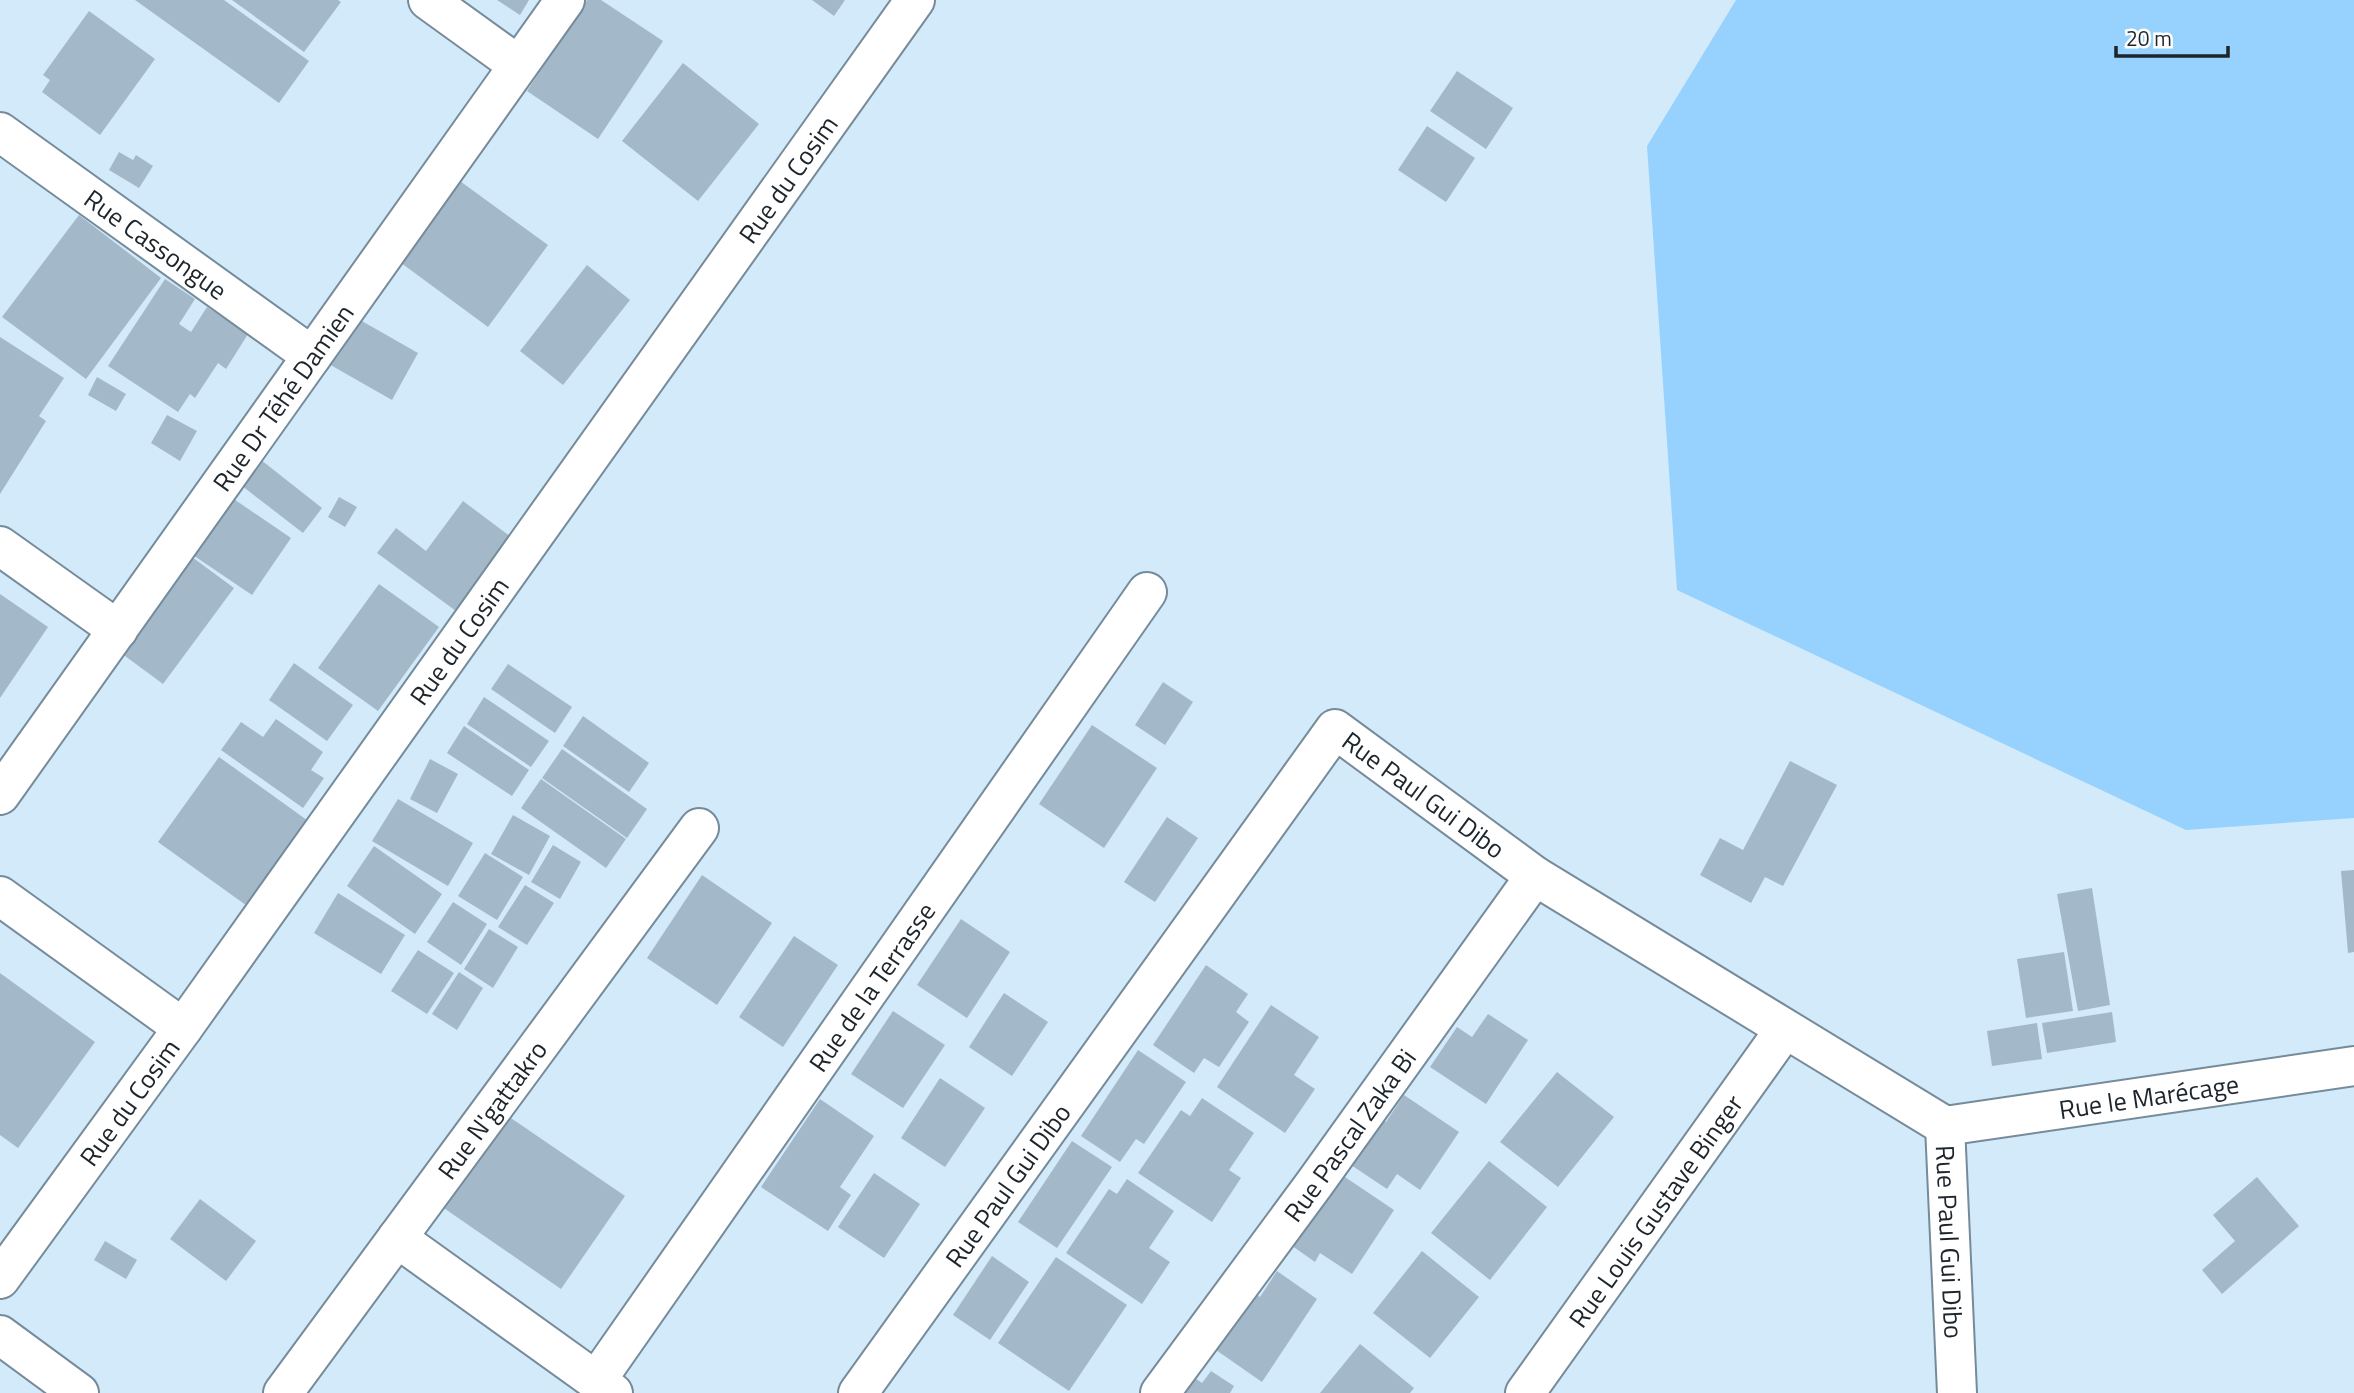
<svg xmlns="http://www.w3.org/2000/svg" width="2354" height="1393" font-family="'Titillium Web',sans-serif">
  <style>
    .green { fill: #96d2fd }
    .building { fill: #a3b9c9 }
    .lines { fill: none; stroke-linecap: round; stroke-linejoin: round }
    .minor-casing { stroke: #768b9a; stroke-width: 42 }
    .minor { stroke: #fff; stroke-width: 38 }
    .labels { text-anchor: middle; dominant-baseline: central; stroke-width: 7; stroke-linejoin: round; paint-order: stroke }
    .street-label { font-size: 26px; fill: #1d252b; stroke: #fff }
  </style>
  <rect width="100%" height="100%" fill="#d3eafb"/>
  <path class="green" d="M 1736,0 L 2354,0 L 2354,818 L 2186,830 L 1677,590 L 1647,146 Z"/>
  <path class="building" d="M 135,0 L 224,0 L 309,61 L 279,103 Z
    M 232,0 L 338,0 L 341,2 L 304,52 Z
    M 497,0 L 529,0 L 520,15 Z
    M 587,0 L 601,0 L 663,41 L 598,139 L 527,91 Z
    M 812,0 L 845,0 L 834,16 Z
    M 89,11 L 155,59 L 100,135 L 42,92 L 50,80 L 43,75 Z
    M 683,63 L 759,124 L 698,201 L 622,141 Z
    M 1457,71 L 1513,108 L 1486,149 L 1430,111 Z
    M 1427,126 L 1475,158 L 1446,202 L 1398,170 Z
    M 119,152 L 133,160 L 136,155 L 153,166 L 139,188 L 109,170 Z
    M 453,176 L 548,245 L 488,327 L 393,257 Z
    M 79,215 L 161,278 L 86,379 L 2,317 Z
    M 587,265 L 630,300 L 563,385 L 520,351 Z
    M 165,279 L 195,299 L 179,324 L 191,332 L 207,307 L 248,334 L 226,369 L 218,363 L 195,398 L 190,394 L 178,412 L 108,366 Z
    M 353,316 L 418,353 L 392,400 L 327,363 Z
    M 0,337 L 64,378 L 39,416 L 46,421 L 0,494 Z
    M 97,377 L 126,394 L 116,411 L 88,395 Z
    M 167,415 L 197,431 L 180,461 L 151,443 Z
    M 256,456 L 322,508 L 303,533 L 237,482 Z
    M 222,491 L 291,538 L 252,595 L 184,549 Z
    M 339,497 L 357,507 L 345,527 L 328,517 Z
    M 463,501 L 511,537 L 456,611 L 377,553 L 396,528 L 426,551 Z
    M 192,557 L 234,588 L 163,684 L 121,653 Z
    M 379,584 L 439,627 L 378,711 L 318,668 Z
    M 0,594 L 48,627 L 0,698 Z
    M 294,663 L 353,705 L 327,741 L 269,700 Z
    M 508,664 L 572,707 L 555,733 L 491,689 Z
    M 1163,682 L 1193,702 L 1165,745 L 1135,725 Z
    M 484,697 L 549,741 L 531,767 L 467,724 Z
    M 583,716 L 649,763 L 629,792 L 563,746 Z
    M 276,719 L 323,752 L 311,770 L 324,778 L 303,808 L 221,750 L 241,722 L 263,737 Z
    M 1092,725 L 1157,768 L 1104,848 L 1039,804 Z
    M 464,726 L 529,770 L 512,796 L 447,753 Z
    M 562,749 L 647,809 L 627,838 L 542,778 Z
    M 219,757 L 311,823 L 250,908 L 158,842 Z
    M 430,759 L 458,774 L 437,813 L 410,799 Z
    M 1790,761 L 1837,785 L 1783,886 L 1765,877 L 1751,903 L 1700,875 L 1720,838 L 1743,850 Z
    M 541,779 L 626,839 L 606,868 L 521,808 Z
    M 398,799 L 473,843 L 448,886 L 372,841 Z
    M 513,815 L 550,836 L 529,875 L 491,854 Z
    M 1167,817 L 1198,838 L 1155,902 L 1124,882 Z
    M 553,845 L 581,862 L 560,899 L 531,882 Z
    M 374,846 L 442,894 L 415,934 L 347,886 Z
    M 485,853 L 523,877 L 497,920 L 458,896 Z
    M 2354,870 L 2354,952 L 2348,953 L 2341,871 Z
    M 702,875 L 772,923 L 717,1005 L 647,958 Z
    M 525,885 L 554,903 L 527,945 L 498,927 Z
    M 2092,888 L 2110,1005 L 2078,1011 L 2057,894 Z
    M 338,893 L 405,935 L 381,974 L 314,933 Z
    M 453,902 L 487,924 L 461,965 L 427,942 Z
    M 961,919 L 1010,952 L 967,1018 L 917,985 Z
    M 489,929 L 518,947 L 493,988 L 464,969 Z
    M 794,936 L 838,965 L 783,1047 L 739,1017 Z
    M 418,950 L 454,973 L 427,1014 L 391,991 Z
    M 2064,952 L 2073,1011 L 2026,1018 L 2017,959 Z
    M 1206,965 L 1248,994 L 1236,1012 L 1249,1022 L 1219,1067 L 1204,1058 L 1194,1073 L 1153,1045 Z
    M 459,972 L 483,988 L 457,1030 L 432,1014 Z
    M 0,973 L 95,1042 L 18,1148 L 0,1135 Z
    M 1004,993 L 1048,1022 L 1012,1076 L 969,1047 Z
    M 1271,1005 L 1319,1037 L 1294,1075 L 1315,1089 L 1285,1133 L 1217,1087 Z
    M 893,1011 L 945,1045 L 903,1108 L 851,1074 Z
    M 2112,1012 L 2116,1042 L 2047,1053 L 2042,1023 Z
    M 1488,1014 L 1528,1040 L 1486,1104 L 1430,1067 L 1457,1027 L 1472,1037 Z
    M 2037,1023 L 2042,1059 L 1992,1066 L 1987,1031 Z
    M 1138,1050 L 1186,1082 L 1144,1144 L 1136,1139 L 1120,1162 L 1081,1136 Z
    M 1557,1072 L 1614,1117 L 1558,1187 L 1500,1142 Z
    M 940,1078 L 985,1108 L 945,1167 L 901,1138 Z
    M 1404,1095 L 1459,1132 L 1420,1190 L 1397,1174 L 1387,1189 L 1345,1161 L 1375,1115 L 1386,1122 Z
    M 1202,1098 L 1254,1133 L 1229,1170 L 1241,1178 L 1212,1222 L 1138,1173 L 1181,1110 L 1190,1116 Z
    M 820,1099 L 874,1136 L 840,1187 L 851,1195 L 828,1231 L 761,1187 Z
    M 502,1112 L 625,1196 L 561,1289 L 438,1204 Z
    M 1072,1141 L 1112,1167 L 1057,1248 L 1018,1222 Z
    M 1489,1161 L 1547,1207 L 1490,1280 L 1431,1233 Z
    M 1336,1171 L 1394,1210 L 1352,1274 L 1320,1253 L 1315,1262 L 1288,1243 Z
    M 874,1173 L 920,1204 L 884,1258 L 838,1227 Z
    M 2257,1177 L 2299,1226 L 2222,1294 L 2202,1270 L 2235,1241 L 2213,1215 Z
    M 1127,1179 L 1174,1211 L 1149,1248 L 1170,1262 L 1142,1304 L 1066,1253 L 1109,1189 L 1117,1194 Z
    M 200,1199 L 256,1241 L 226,1281 L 170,1239 Z
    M 105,1241 L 137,1260 L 126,1279 L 94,1260 Z
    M 1422,1251 L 1479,1297 L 1430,1358 L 1373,1313 Z
    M 992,1256 L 1029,1282 L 990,1340 L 953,1315 Z
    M 1056,1257 L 1127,1305 L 1069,1391 L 998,1343 Z
    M 1277,1271 L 1317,1299 L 1262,1382 L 1216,1350 L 1233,1324 L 1244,1286 L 1260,1297 Z
    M 1360,1344 L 1414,1388 L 1410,1393 L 1320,1393 Z
    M 1211,1371 L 1234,1386 L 1230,1393 L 1174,1393 L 1178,1387 L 1186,1392 L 1195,1378 L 1202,1383 Z"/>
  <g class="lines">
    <defs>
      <g id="minor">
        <path d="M 428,0 L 518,65"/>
        <path id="s1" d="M 0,132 L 312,356"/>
        <path d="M 0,546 L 118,630"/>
        <path id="s2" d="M 0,795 L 565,0"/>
        <path d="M 0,896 L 183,1028"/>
        <path id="s3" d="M 1945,1126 L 2354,1066"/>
        <path d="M 397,1238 L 613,1393"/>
        <path id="s4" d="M 0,1279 L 183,1028 L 915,0"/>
        <path d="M 0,1335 L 79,1393"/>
        <path id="s5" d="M 596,1381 L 1147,592"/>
        <path id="s6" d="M 283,1393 L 699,828"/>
        <path id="s7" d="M 858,1393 L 1335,729 L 1535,876 L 1945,1126 L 1957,1393"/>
        <path id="s8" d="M 1160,1393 L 1315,1183 L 1535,876"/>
        <path id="s9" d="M 1525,1393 L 1785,1029"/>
      </g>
    </defs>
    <use href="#minor" class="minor-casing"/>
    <use href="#minor" class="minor"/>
  </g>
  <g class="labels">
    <g class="street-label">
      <text stroke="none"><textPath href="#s4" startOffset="1353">Rue du Cosim</textPath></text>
      <text stroke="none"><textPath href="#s1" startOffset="192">Rue Cassongue</textPath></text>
      <text stroke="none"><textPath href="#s2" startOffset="488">Rue Dr Téhé Damien</textPath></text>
      <text stroke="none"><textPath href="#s4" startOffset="786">Rue du Cosim</textPath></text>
      <text stroke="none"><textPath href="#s7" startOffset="928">Rue Paul Gui Dibo</textPath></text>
      <text stroke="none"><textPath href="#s5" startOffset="481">Rue de la Terrasse</textPath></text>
      <text stroke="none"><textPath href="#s3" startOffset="206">Rue le Marécage</textPath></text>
      <text stroke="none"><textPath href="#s4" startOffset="219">Rue du Cosim</textPath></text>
      <text stroke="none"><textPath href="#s6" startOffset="352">Rue N'gattakro</textPath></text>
      <text stroke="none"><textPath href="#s8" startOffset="320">Rue Pascal Zaka Bi</textPath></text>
      <text stroke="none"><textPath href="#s7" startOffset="256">Rue Paul Gui Dibo</textPath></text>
      <text stroke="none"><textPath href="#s9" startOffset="224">Rue Louis Gustave Binger</textPath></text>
      <text stroke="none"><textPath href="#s7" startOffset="1662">Rue Paul Gui Dibo</textPath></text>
    </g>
  </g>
  <path d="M2116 46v10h112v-10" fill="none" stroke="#1d252b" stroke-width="3.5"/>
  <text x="2126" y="46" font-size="21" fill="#1d252b" stroke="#ffffff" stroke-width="5" paint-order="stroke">20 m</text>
</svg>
